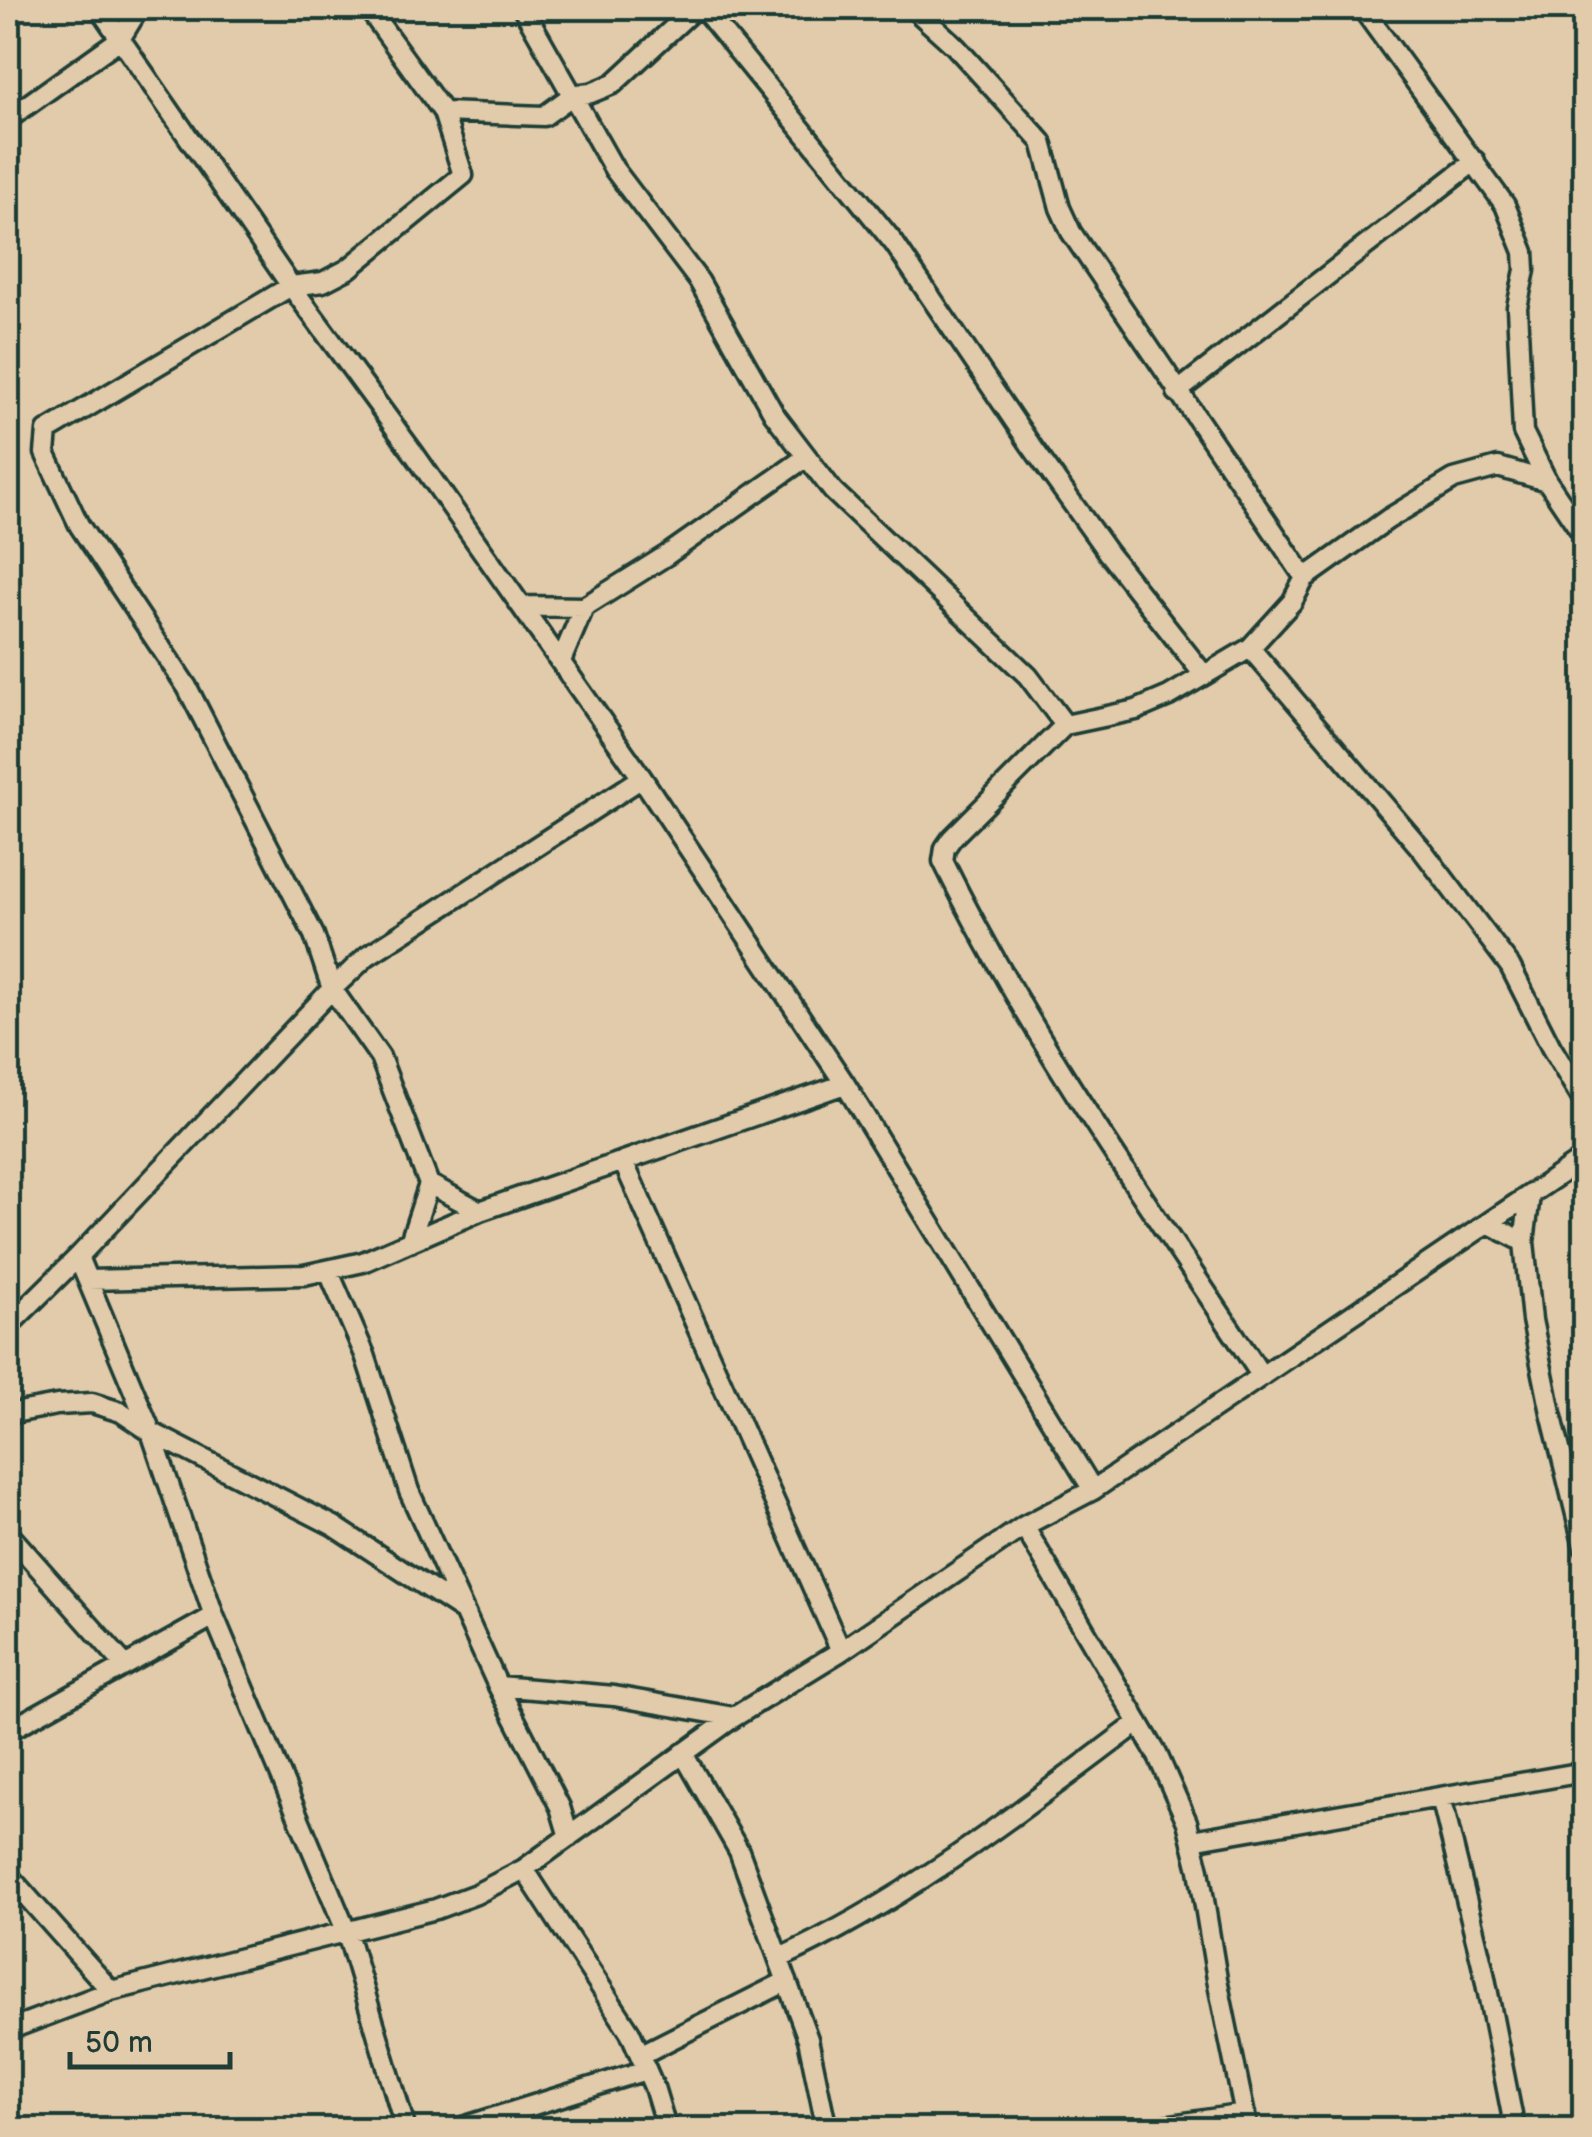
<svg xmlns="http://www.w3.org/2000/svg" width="1592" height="2137" font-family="'Balsamiq Sans',sans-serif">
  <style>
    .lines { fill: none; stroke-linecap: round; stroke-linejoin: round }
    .street-casing { stroke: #1f3d34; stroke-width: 25 }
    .street { stroke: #e2cbab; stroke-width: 18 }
  </style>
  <rect width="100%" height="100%" fill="#e2cbab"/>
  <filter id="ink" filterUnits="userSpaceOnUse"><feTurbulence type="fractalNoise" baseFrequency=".01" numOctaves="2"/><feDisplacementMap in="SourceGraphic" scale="20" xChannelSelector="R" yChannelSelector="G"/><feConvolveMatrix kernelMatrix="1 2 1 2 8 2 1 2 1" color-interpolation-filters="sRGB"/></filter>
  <g filter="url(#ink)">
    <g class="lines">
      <defs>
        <path id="street" d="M 99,8 L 291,286 L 415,455 L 642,778 L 845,1084 L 1093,1490
          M 368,8 L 443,112
          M 523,8 L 614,169 L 699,281 L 774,414 L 833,491 L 1028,676 L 1065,725
          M 703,8 L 894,243 L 1030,444 L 1108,553 L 1204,675
          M 913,8 L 955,46 L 1042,142 L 1060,208 L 1071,232 L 1305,578
          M 1362,8 L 1505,205 L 1524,252 L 1525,270 L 1517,307 L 1523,432 L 1547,481 L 1584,536
          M 8,119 L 120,39 L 139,8
          M 1177,392 L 1475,161
          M 1547,481 L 1498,467 L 1454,479 L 1388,519 L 1305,578 L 1292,602 L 1250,648 L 1423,851 L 1510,966 L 1551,1047 L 1584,1102
          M 523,606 L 584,607 L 667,555 L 805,458
          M 1250,648 L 1169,696 L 1136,710 L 1065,725 L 952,838 L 945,848 L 943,861 C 1032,1042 1151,1207 1261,1375
          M 561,661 L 584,607
          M 623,1161 L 841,1651
          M 429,1184 L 480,1211
          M 1530,1195 L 1524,1242 L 1532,1320 L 1551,1413 L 1584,1547
          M 1488,1223 L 1524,1242
          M 410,1242 L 429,1184 L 380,1057 L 332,989 L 314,935 L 187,687 L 79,525 L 45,453 L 47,431 L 291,286 L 323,282 L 348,269 L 463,175 L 443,112 L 544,116 L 573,95 L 591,93 L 613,84 L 695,8
          M 78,1257 L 151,1432 L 214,1616 L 347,1933 L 406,2130
          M 328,1270 L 365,1355 L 409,1491 L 498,1686 L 560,1807 L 569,1837
          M 88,1280 L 304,1275 L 363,1262 L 480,1211 L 845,1084
          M 8,1326 L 78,1257 L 332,989 L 367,956 L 642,778
          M 8,1414 L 57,1405 L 92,1403 L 121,1412 L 151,1432 L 334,1526 L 462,1610
          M 1024,1526 L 1157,1754 L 1187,1822 L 1199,1870 L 1217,1979 L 1248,2130
          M 8,1533 L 124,1664
          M 498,1686 L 614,1696 L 734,1717
          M 8,1731 L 214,1616
          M 683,1753 L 739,1851 L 808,2039 L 827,2130
          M 1441,1797 L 1483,1968 L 1515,2130
          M 1192,1840 L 1584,1772
          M 524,1869 L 630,2032 L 654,2087 L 667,2130
          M 8,1875 L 111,1991
          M 780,1958 C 909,1899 1024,1808 1138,1723
          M 8,2030 L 111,1991 L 436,1909 L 476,1894 L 524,1869 L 734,1717 L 841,1651 L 1024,1526 L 1093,1490 L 1584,1158
          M 640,2055 L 787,1981
          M 453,2130 L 646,2070
          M 1137,2130 L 1245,2114"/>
      </defs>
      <use href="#street" class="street-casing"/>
      <use href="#street" class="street"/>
    </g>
  </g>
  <rect width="1592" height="2137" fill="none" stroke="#e2cbab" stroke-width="40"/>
  <rect x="20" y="20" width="1552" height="2097" fill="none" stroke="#1f3d34" stroke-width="4" filter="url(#ink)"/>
  <path d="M70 2052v15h160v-15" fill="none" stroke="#1f3d34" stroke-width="5"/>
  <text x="85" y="2052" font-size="30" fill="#1f3d34" stroke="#e2cbab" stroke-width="8" paint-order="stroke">50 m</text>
</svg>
